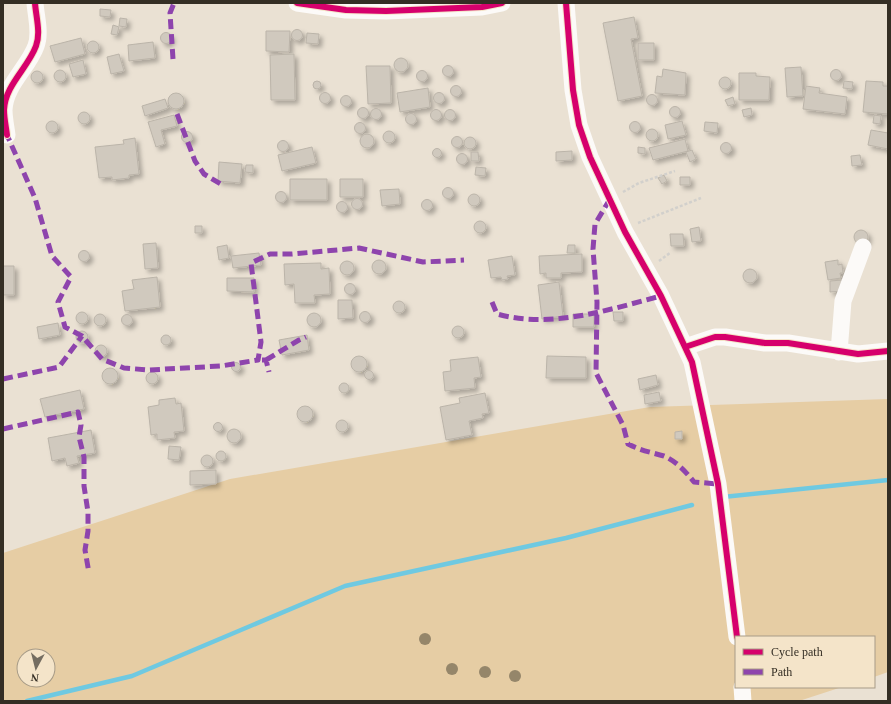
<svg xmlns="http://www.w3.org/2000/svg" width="891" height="704" font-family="Georgia,serif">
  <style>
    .green { fill: #e6cda4; fill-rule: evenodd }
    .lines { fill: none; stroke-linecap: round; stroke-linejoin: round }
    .stream { stroke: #6fc9e1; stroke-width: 4.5 }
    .building { fill: #d0c9be; stroke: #bbb4a9; filter: url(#shadow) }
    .path { stroke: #d2d0cc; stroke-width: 2.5; stroke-dasharray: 3 2; stroke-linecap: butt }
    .minor { stroke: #fcfaf8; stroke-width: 17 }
    .quiet { stroke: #8e44ad; stroke-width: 5; stroke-dasharray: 10 5; stroke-linecap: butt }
    .cycleway-casing { stroke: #f4e4c9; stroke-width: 8 }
    .cycleway { stroke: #d6006c; stroke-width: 6 }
    .tree { fill: #95866a }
  </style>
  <defs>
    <filter id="shadow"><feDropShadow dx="3.5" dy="3.5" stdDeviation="2" flood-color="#0004"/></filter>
  </defs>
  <rect width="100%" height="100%" fill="#eae1d3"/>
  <path class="green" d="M 888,399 L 888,672 L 874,677 L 874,637 L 736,637 L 736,687 L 842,687 L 799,701 L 3,701 L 3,553 L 230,479 L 650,407 ZM 24,656 L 48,656 L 48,680 L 24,680 Z"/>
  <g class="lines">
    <path class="stream" d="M 723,497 L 888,480
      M 27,701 L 132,676 L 345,586 L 566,538 L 692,505"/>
  </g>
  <path class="building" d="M 100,9 L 111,10 L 110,17 L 100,16 Z
    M 634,17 L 638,38 L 631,39 L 642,96 L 618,101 L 603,23 Z
    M 120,18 L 127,19 L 126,27 L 119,26 Z
    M 113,25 L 119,27 L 117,35 L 111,34 Z
    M291.5 35a5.5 5.5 0 1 1 11 0a5.5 5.5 0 1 1-11 0Z
    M 266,31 L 290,31 L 289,52 L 266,51 Z
    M160.5 38a5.5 5.5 0 1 1 11 0a5.5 5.5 0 1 1-11 0Z
    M 307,33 L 319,34 L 318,44 L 306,43 Z
    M 81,38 L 85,54 L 55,62 L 50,46 Z
    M87 47a6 6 0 1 1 12 0a6 6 0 1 1-12 0Z
    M 153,42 L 155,58 L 129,61 L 128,45 Z
    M 638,43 L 654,43 L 654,60 L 638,60 Z
    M 119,54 L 124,71 L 111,74 L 107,57 Z
    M 294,54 L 295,100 L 271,100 L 270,55 Z
    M394 65a7 7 0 1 1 14 0a7 7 0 1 1-14 0Z
    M 83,60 L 86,74 L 73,77 L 69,64 Z
    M442.5 71a5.5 5.5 0 1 1 11 0a5.5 5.5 0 1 1-11 0Z
    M 366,66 L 390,66 L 391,103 L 368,104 Z
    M 801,67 L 803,96 L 787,97 L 785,68 Z
    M 663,69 L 686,73 L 685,95 L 655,93 L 657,76 L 662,77 Z
    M830.5 75a5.5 5.5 0 1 1 11 0a5.5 5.5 0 1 1-11 0Z
    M54 76a6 6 0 1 1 12 0a6 6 0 1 1-12 0Z
    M416.5 76a5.5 5.5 0 1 1 11 0a5.5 5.5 0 1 1-11 0Z
    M31 77a6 6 0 1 1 12 0a6 6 0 1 1-12 0Z
    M 739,73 L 756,73 L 756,76 L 770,77 L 769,100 L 739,100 Z
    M719 83a6 6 0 1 1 12 0a6 6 0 1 1-12 0Z
    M 844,81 L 853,82 L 852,89 L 843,88 Z
    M 866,81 L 883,82 L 883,86 L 888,86 L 888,114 L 863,112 Z
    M313 85a4 4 0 1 1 8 0a4 4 0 1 1-8 0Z
    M450.5 91a5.5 5.5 0 1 1 11 0a5.5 5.5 0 1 1-11 0Z
    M 806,86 L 820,88 L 819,93 L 847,97 L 845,114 L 803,109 Z
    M 428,88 L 430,107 L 400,112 L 397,93 Z
    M433.5 98a5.5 5.5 0 1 1 11 0a5.5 5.5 0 1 1-11 0Z
    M319.5 98a5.5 5.5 0 1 1 11 0a5.5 5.5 0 1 1-11 0Z
    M168 101a8 8 0 1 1 16 0a8 8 0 1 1-16 0Z
    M646.5 100a5.5 5.5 0 1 1 11 0a5.5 5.5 0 1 1-11 0Z
    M340.5 101a5.5 5.5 0 1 1 11 0a5.5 5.5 0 1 1-11 0Z
    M 733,97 L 735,104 L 728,106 L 725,100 Z
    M 165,99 L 168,108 L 145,116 L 142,106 Z
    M669.5 112a5.5 5.5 0 1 1 11 0a5.5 5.5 0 1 1-11 0Z
    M357.5 113a5.5 5.5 0 1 1 11 0a5.5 5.5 0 1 1-11 0Z
    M 751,108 L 752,115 L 744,117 L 742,110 Z
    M370.5 114a5.5 5.5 0 1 1 11 0a5.5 5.5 0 1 1-11 0Z
    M430.5 115a5.5 5.5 0 1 1 11 0a5.5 5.5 0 1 1-11 0Z
    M444.5 115a5.5 5.5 0 1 1 11 0a5.5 5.5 0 1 1-11 0Z
    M78 118a6 6 0 1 1 12 0a6 6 0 1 1-12 0Z
    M405.5 119a5.5 5.5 0 1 1 11 0a5.5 5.5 0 1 1-11 0Z
    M 174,115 L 177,126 L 161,130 L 165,144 L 156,147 L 148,122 Z
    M 874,115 L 881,116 L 880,124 L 873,123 Z
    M46 127a6 6 0 1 1 12 0a6 6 0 1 1-12 0Z
    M 682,121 L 686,135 L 668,139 L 665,125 Z
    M629.5 127a5.5 5.5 0 1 1 11 0a5.5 5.5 0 1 1-11 0Z
    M 705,122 L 718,123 L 717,133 L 704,131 Z
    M354.5 128a5.5 5.5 0 1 1 11 0a5.5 5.5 0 1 1-11 0Z
    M646 135a6 6 0 1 1 12 0a6 6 0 1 1-12 0Z
    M 871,130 L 888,133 L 888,149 L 868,145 Z
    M383 137a6 6 0 1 1 12 0a6 6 0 1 1-12 0Z
    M181.5 137a5.5 5.5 0 1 1 11 0a5.5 5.5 0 1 1-11 0Z
    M360 141a7 7 0 1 1 14 0a7 7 0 1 1-14 0Z
    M451.5 142a5.5 5.5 0 1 1 11 0a5.5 5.5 0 1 1-11 0Z
    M464 143a6 6 0 1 1 12 0a6 6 0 1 1-12 0Z
    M 135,138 L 139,174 L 129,175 L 129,178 L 112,180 L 112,177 L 99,178 L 95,147 L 124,144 L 123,140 Z
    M 685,139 L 688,151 L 653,160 L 649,148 Z
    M277.5 146a5.5 5.5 0 1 1 11 0a5.5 5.5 0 1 1-11 0Z
    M720.5 148a5.5 5.5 0 1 1 11 0a5.5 5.5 0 1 1-11 0Z
    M 312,147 L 316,163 L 282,171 L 278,155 Z
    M 638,147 L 645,148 L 645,154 L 638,153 Z
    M432.5 153a4.5 4.5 0 1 1 9 0a4.5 4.5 0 1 1-9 0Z
    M 692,150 L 696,159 L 690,162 L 686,152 Z
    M 572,151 L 572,160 L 556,161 L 556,152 Z
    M 471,152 L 478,152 L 479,161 L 471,161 Z
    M456.5 159a5.5 5.5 0 1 1 11 0a5.5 5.5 0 1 1-11 0Z
    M 860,155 L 862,165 L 852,166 L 851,156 Z
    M 219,162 L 242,164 L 240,183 L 218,181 Z
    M 246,165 L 253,165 L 253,173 L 245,172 Z
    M 476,167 L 486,168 L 485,176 L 475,175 Z
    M 664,175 L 667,181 L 662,184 L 658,178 Z
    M 680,177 L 690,177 L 690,185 L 680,185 Z
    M 290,179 L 327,179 L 327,200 L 290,200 Z
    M 340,179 L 363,179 L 363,197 L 340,197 Z
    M442.5 193a5.5 5.5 0 1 1 11 0a5.5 5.5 0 1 1-11 0Z
    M 399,189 L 400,204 L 382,206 L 380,190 Z
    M275.5 197a5.5 5.5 0 1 1 11 0a5.5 5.5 0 1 1-11 0Z
    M468 200a6 6 0 1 1 12 0a6 6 0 1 1-12 0Z
    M351.5 204a5.5 5.5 0 1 1 11 0a5.5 5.5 0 1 1-11 0Z
    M421.5 205a5.5 5.5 0 1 1 11 0a5.5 5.5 0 1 1-11 0Z
    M336.5 207a5.5 5.5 0 1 1 11 0a5.5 5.5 0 1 1-11 0Z
    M474 227a6 6 0 1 1 12 0a6 6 0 1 1-12 0Z
    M 195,226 L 202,226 L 202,233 L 195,233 Z
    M 699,227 L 701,241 L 692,242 L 690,229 Z
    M854 237a7 7 0 1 1 14 0a7 7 0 1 1-14 0Z
    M 670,234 L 683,234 L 684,246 L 671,246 Z
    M 156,243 L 158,268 L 145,269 L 143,244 Z
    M 227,245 L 229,258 L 219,260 L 217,247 Z
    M 568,245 L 575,245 L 575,253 L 567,253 Z
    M78.5 256a5.5 5.5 0 1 1 11 0a5.5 5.5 0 1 1-11 0Z
    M 259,253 L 261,265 L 233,268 L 231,256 Z
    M 582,254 L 582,272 L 561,273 L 561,278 L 546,278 L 546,273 L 540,274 L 539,256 Z
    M 512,256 L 515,275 L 507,276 L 508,279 L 502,280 L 501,277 L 491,278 L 488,260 Z
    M 838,260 L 838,265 L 842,264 L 843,273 L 840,273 L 841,278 L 828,280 L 825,262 Z
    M372 267a7 7 0 1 1 14 0a7 7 0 1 1-14 0Z
    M340 268a7 7 0 1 1 14 0a7 7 0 1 1-14 0Z
    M 321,263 L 321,269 L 329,268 L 330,294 L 314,295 L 315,303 L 295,303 L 294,284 L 285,285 L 284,264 Z
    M 3,266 L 14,266 L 14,295 L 3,295 Z
    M743 276a7 7 0 1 1 14 0a7 7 0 1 1-14 0Z
    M 157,277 L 160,307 L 125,311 L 122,291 L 134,289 L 132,280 Z
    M 227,278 L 254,278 L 254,292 L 227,291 Z
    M 843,280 L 843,291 L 830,292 L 830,281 Z
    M 559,282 L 563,316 L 542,319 L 538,285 Z
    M344.5 289a5.5 5.5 0 1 1 11 0a5.5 5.5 0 1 1-11 0Z
    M 338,300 L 352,300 L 353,318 L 338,319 Z
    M393 307a6 6 0 1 1 12 0a6 6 0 1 1-12 0Z
    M359.5 317a5.5 5.5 0 1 1 11 0a5.5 5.5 0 1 1-11 0Z
    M76 318a6 6 0 1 1 12 0a6 6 0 1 1-12 0Z
    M 613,312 L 623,312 L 623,321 L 614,321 Z
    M307 320a7 7 0 1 1 14 0a7 7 0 1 1-14 0Z
    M 573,314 L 594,314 L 594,327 L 573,327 Z
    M94 320a6 6 0 1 1 12 0a6 6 0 1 1-12 0Z
    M121.5 320a5.5 5.5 0 1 1 11 0a5.5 5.5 0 1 1-11 0Z
    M 58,323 L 60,335 L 39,339 L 37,327 Z
    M452 332a6 6 0 1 1 12 0a6 6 0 1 1-12 0Z
    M76 337a6 6 0 1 1 12 0a6 6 0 1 1-12 0Z
    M 307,335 L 309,350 L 282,355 L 279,340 Z
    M161 340a5 5 0 1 1 10 0a5 5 0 1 1-10 0Z
    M95 351a6 6 0 1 1 12 0a6 6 0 1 1-12 0Z
    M 547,356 L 586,357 L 586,378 L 546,378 Z
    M351 364a8 8 0 1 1 16 0a8 8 0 1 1-16 0Z
    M 478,357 L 481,377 L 474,378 L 475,388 L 445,391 L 443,372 L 451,371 L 450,360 Z
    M231.5 367a4.5 4.5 0 1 1 9 0a4.5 4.5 0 1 1-9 0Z
    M102 376a8 8 0 1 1 16 0a8 8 0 1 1-16 0Z
    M364.5 375a4.5 4.5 0 1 1 9 0a4.5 4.5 0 1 1-9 0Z
    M146 378a6 6 0 1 1 12 0a6 6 0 1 1-12 0Z
    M 656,375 L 658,385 L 640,390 L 638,379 Z
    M339 388a5 5 0 1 1 10 0a5 5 0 1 1-10 0Z
    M 80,390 L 84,409 L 45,417 L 40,399 Z
    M 659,392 L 661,401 L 645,404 L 644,395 Z
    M 485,393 L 489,413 L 482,414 L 483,418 L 469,421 L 472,435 L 446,440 L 440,407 L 460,403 L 459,398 Z
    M 175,398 L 176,404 L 181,403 L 184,431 L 174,432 L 175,438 L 157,440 L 157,434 L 151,435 L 148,407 L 159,405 L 159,400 Z
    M297 414a8 8 0 1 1 16 0a8 8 0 1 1-16 0Z
    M336 426a6 6 0 1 1 12 0a6 6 0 1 1-12 0Z
    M213.5 427a4.5 4.5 0 1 1 9 0a4.5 4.5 0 1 1-9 0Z
    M227 436a7 7 0 1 1 14 0a7 7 0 1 1-14 0Z
    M 91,430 L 95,453 L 77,456 L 79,463 L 67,466 L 65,458 L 52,461 L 48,438 Z
    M 682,431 L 682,439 L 675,439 L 675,432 Z
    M 169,446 L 181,447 L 179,460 L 168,459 Z
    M216 456a5 5 0 1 1 10 0a5 5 0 1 1-10 0Z
    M201 461a6 6 0 1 1 12 0a6 6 0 1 1-12 0Z
    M 216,470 L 216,484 L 190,485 L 190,471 Z"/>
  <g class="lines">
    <path class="path" d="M 623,192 L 639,183 L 675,171
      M 638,223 L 701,198
      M 659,261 L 670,253"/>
    <path class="minor" d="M 297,3 L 346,10 L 386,11 L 482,7 L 502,3
      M 566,3 L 573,90 L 579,125 L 590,157 L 625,232 L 661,296 L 692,362 L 718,484 L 737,637
      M 7,135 C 6,127 4,118 4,110 C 5,85 28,68 36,46 C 41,33 36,17 35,3
      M 685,347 L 715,337 L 725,337 L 765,343 L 788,343 L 858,354 L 888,351
      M 839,352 L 843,301 L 863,247
      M 742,687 L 743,701"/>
    <path class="quiet" d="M 173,59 L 170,13 L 174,3
      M 177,114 L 195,161 L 204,174 L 224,186
      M 4,137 L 7,135 L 35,198 L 52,256 L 71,277 L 58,302 L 65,327 L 82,336 L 102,359 L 124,368 L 149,370 L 221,366 L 258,360 L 261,342 L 251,263 L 270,254 L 292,254 L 359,248 L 423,262 L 464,260
      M 610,199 L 595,224 L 593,249 L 597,302 L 596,373 L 623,425 L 628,444 C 642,451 650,452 664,456 C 676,461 686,472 694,482 L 718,484
      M 492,302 L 497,314 C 552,329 607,310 661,296
      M 262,360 L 266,360 L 269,372
      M 266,360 L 299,340 L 306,337
      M 3,379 L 59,367 L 82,336
      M 3,429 L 78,412 L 81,425 L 79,437 L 84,457 L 84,486 L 88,512 L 88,531 L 85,550 L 89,573"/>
    <defs>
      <path id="cycleway" d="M 297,3 L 346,10 L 386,11 L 482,7 L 502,3
        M 566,3 L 573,90 L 579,125 L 590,157 L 625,232 L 661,296 L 692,362 L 718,484 L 737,637
        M 7,135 C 6,127 4,118 4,110 C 5,85 28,68 36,46 C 41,33 36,17 35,3
        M 685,347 L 715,337 L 725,337 L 765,343 L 788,343 L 858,354 L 888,351"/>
    </defs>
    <use href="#cycleway" class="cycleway-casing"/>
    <use href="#cycleway" class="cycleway"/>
  </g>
  <g class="tree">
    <circle cx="425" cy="639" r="6"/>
    <circle cx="452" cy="669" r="6"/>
    <circle cx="485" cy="672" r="6"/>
    <circle cx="515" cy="676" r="6"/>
  </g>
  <rect width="891" height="704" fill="none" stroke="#342e24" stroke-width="8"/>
  <rect x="735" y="636" width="140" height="52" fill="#f4e4c9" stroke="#a79b87"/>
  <rect x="743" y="649" width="20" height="6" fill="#d6006c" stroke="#a79b87"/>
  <text x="771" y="656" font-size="12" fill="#342e24">Cycle path</text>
  <rect x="743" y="669" width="20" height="6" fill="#8e44ad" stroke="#a79b87"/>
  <text x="771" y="676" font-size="12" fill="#342e24">Path</text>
  <g transform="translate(36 668) rotate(187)"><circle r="19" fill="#f4e4c9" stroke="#a79b87"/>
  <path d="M0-3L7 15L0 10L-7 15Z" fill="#746d61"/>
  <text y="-6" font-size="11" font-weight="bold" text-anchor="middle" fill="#342e24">N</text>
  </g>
</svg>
